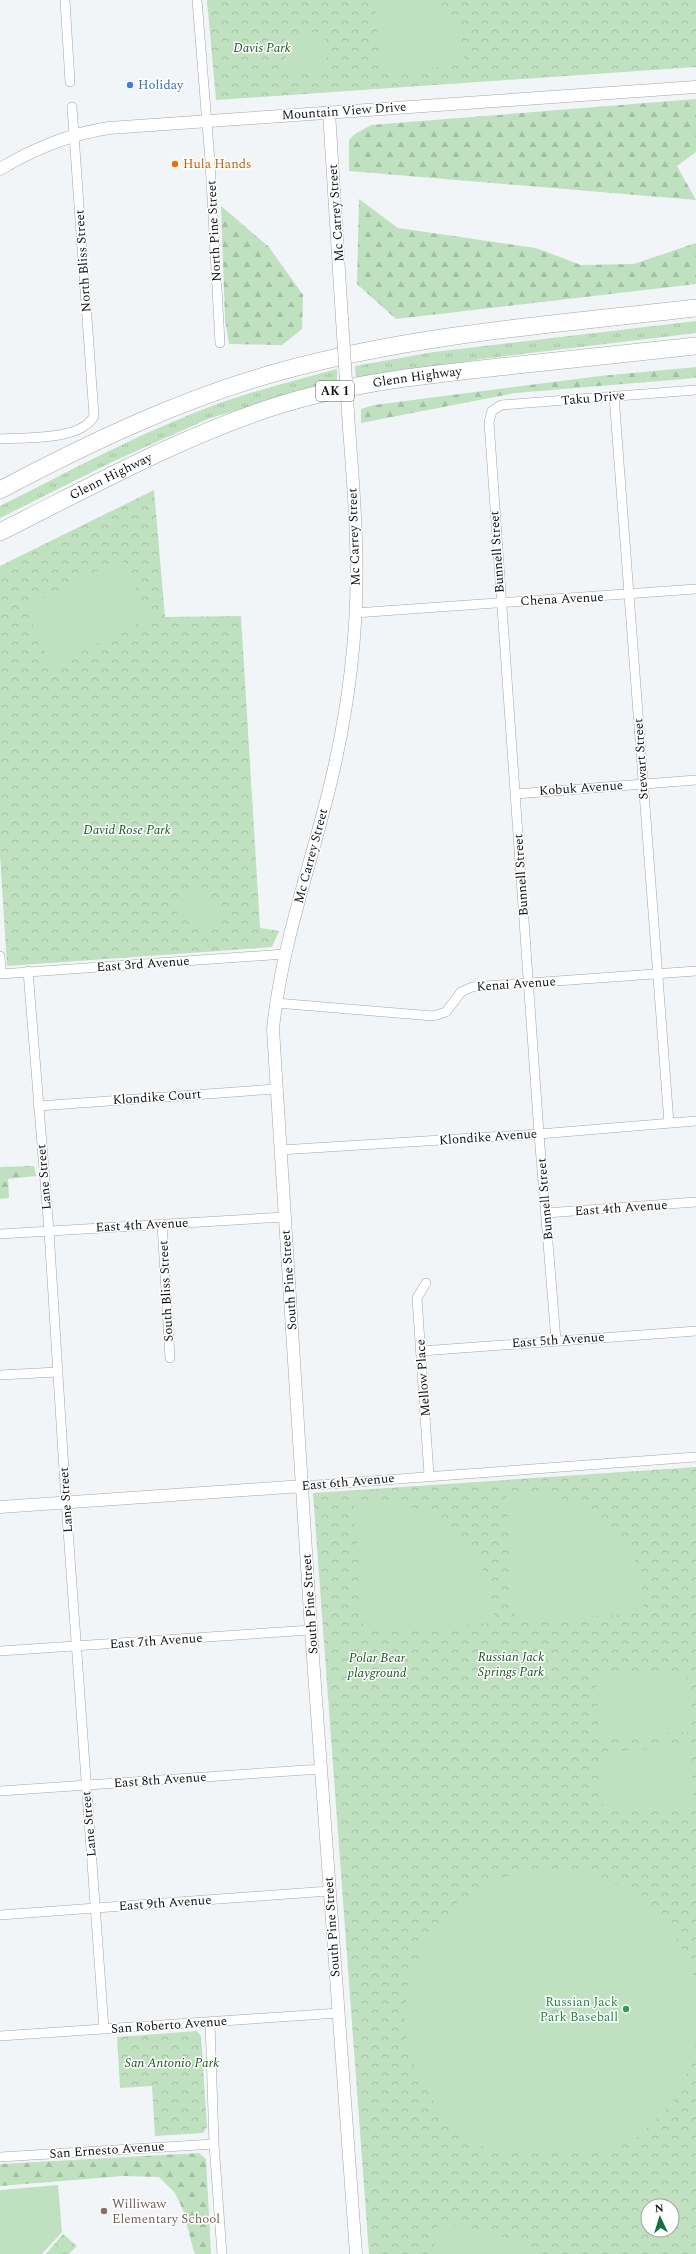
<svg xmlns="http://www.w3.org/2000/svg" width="696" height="2254" font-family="Spectral,serif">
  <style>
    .grass { fill: url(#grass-tufts) }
    .forest { fill: url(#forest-firs) }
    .park { fill: url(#park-crowns); fill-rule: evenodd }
    .garden { fill: #bfe1c0; fill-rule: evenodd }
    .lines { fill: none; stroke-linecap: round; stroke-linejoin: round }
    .minor-casing { stroke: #a3a5a8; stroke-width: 10 }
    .tertiary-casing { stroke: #a3a5a8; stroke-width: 13 }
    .motorway-casing { stroke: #a3a5a8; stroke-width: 18 }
    .minor { stroke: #fff; stroke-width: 9 }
    .tertiary { stroke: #fff; stroke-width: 12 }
    .motorway { stroke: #fff; stroke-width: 17 }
    .tertiary-bridge-casing { stroke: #a3a5a8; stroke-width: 13; stroke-linecap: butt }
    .tertiary-bridge { stroke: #fff; stroke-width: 12 }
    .shop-dot { fill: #3f7fe0; stroke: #fff; stroke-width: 1.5 }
    .food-dot { fill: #e8710a; stroke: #fff; stroke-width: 1.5 }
    .leisure-dot { fill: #2e9e5b; stroke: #fff; stroke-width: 1.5 }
    .education-dot { fill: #8d6e63; stroke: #fff; stroke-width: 1.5 }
    .labels { text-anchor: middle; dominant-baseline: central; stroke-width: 3; stroke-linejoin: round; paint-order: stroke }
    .shield { fill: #fff; stroke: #595a5a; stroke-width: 1 }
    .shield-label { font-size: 12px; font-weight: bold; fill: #121314 }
    .park-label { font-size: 13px; font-style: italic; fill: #185422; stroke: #fff }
    .shop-label { font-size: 13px; fill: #366cbe; stroke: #fff; text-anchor: start }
    .street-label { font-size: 13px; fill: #121314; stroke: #fff }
    .food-label { font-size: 13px; fill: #c56008; stroke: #fff; text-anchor: start }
    .leisure-label { font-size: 13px; fill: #27864d; stroke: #fff; text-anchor: end }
    .education-label { font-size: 13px; fill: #785e54; stroke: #fff; text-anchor: start }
  </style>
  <defs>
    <pattern id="grass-tufts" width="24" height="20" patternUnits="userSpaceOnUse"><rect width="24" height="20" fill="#bfe1c0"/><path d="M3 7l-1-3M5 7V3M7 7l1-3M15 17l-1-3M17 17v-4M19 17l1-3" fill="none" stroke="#a3c0a4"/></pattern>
    <pattern id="forest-firs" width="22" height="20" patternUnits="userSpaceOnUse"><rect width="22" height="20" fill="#bfe1c0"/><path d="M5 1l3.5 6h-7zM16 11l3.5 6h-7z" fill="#a3c0a4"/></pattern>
    <pattern id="park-crowns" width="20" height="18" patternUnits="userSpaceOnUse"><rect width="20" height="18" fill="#bfe1c0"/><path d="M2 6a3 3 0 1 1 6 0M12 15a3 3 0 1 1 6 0" fill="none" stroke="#a3c0a4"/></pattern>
  </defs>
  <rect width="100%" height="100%" fill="#f2f5f8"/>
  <path class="grass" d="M 696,321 L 696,333 L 482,359 L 356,379 L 355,366 L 434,352 Z
    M 337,369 L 337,382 L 210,418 L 112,462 L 0,518 L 0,506 C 64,474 128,439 194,413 C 240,394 289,382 337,369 Z"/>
  <path class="forest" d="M 696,99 L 696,152 L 677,166 L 696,200 L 349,171 L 349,140 L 355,134 L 371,125 Z
    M 359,199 L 398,228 L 536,248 L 581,265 L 634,264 L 696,243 L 696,284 L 396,319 L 357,284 Z
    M 221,206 L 269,247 L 303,295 L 302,329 L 282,345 L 229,344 L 225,319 Z
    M 696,367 L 696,378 L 515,393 L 361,423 L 361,409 L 374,405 L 600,376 Z
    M 34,1166 L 36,1176 L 8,1179 L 9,1198 L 0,1199 L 0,1167 Z
    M 199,2153 L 206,2159 L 211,2254 L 196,2254 L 194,2252 L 183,2210 L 175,2193 L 159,2177 L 123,2176 L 0,2186 L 0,2164 Z"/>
  <path class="park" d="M 207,0 L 696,0 L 696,67 L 216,100 Z
    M 154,490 L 165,617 L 241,616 L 260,928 L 279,931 L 272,947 L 7,966 L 0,855 L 0,566 Z
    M 696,1467 L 696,2254 L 369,2254 L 313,1493 ZM 648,2206 L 672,2206 L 672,2230 L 648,2230 Z
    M 197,2031 L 201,2036 L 207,2127 L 203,2133 L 155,2136 L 152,2086 L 120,2088 L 117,2037 Z
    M 63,2234 L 77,2246 L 69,2254 L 46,2254 Z"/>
  <path class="garden" d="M 376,0 C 388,0 423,0 432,1 C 455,9 462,41 464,62 L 402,73 L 382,73 L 379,69 Z
    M 325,32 L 328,72 L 287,75 L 284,34 Z
    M 122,559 L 150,618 L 52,665 L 24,607 Z
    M 193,891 L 224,918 L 205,937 L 175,911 Z
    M 537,1491 C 576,1501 618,1521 635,1561 C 642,1577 643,1596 644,1613 L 523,1621 L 513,1613 L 506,1492 Z
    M 385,1501 C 454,1513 489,1553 495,1623 L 372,1631 L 363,1623 L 354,1502 Z
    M 687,1671 L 690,1732 L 599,1736 L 596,1675 Z
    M 691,1747 L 694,1808 L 603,1812 L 600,1752 Z
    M 542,1868 L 588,1872 L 631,1891 L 666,1921 L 690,1961 L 696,1987 L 695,2057 L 672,2104 L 635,2139 L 605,2151 L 549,2154 L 488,2150 L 446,2120 L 423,2085 L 417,2077 L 404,2028 L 408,1981 L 426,1938 L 457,1903 L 496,1879 ZM 550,2003 L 563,2015 L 551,2027 L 539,2015 Z
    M 58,2185 L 62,2232 L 42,2254 L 0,2254 L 0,2190 Z
    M 456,2226 C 482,2230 511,2235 530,2254 L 436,2254 L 433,2227 Z"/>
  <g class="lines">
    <defs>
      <path id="minor" d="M 65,0 L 70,82
        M 197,0 L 210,161 L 220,343
        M 614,396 L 669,1123
        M 0,439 C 25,437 81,441 94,416 L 72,107
        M 355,613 L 696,589
        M 515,794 L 696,780
        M 0,956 L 1,974
        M 28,971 L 49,1231 L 66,1502 L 104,2029
        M 0,974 L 285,954
        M 276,1003 L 433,1016 L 446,1012 L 461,992 L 472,987 L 696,971
        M 38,1106 L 276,1089
        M 280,1150 L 539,1134 L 696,1121
        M 546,1213 L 696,1202
        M 162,1224 L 170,1358
        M 0,1234 L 284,1217
        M 426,1283 L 417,1298 L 429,1475
        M 556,1340 L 539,1134 L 489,422 L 492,411 L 501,405 L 696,390
        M 421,1351 L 696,1331
        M 0,1375 L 57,1372
        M 303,1486 L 696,1457
        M 0,1651 L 311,1630
        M 0,1791 L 321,1769
        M 0,1915 L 329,1891
        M 210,2022 L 214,2144 L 222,2254
        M 0,2036 L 339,2013
        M 0,2157 L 214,2144"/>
      <path id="tertiary" d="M 329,112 L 342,319
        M 0,169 C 35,148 69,134 109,128 L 696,87
        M 349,428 C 352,466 355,504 356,541 C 359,616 351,691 335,764 C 316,852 282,938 273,1029 L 311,1630 L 356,2254
        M 0,1507 L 303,1486"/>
      <g id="motorway">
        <path d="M 0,490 C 89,443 181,399 278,372 C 414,334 556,324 696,308"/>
        <path id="s1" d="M 0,532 C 90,487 180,437 276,406 C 349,383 424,375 499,367 C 565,360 630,353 696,346"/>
      </g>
    </defs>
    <use href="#minor" class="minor-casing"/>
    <use href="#tertiary" class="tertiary-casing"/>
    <use href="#motorway" class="motorway-casing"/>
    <use href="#minor" class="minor"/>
    <use href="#tertiary" class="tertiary"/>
    <use href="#motorway" class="motorway"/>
    <defs>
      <path id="tertiary-bridge" d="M 342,319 L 349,428"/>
    </defs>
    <use href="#tertiary-bridge" class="tertiary-bridge-casing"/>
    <use href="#tertiary-bridge" class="tertiary-bridge"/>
  </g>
  <circle class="shop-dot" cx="130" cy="85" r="4"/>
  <circle class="food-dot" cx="175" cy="164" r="4"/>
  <circle class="leisure-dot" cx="626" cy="2009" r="4"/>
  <circle class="education-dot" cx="104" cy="2211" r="4"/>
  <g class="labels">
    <rect class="shield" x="316" y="381" width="38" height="20" rx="3"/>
    <g class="shield-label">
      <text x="335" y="391">AK 1</text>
    </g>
    <g class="park-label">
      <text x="262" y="48">Davis Park</text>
      <text x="127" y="830">David Rose Park</text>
      <text x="511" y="1657">Russian Jack<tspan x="511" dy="15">Springs Park</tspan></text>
      <text x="377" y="1658">Polar Bear<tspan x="377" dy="15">playground</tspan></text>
      <text x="172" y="2063">San Antonio Park</text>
    </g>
    <g class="shop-label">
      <text x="138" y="85">Holiday</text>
    </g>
    <g class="street-label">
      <text transform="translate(344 111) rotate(-4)">Mountain View Drive</text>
      <text transform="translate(336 213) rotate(-94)">Mc Carrey Street</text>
      <text transform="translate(214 231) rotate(-93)">North Pine Street</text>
      <text transform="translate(83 261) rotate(-94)">North Bliss Street</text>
      <text stroke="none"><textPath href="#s1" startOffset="448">Glenn Highway</textPath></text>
      <text transform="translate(593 398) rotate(-5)">Taku Drive</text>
      <text stroke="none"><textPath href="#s1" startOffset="124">Glenn Highway</textPath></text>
      <text transform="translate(354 537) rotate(-92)">Mc Carrey Street</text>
      <text transform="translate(497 552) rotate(-94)">Bunnell Street</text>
      <text transform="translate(562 599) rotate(-3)">Chena Avenue</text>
      <text transform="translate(641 759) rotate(-94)">Stewart Street</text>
      <text transform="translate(581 788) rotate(-4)">Kobuk Avenue</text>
      <text transform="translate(311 856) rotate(-75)">Mc Carrey Street</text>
      <text transform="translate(521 875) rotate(-94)">Bunnell Street</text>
      <text transform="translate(143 964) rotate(-4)">East 3rd Avenue</text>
      <text transform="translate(516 984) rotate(-4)">Kenai Avenue</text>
      <text transform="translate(157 1097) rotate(-4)">Klondike Court</text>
      <text transform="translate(488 1137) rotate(-4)">Klondike Avenue</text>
      <text transform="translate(44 1177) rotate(-95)">Lane Street</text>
      <text transform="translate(545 1199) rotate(-95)">Bunnell Street</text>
      <text transform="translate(621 1208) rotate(-4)">East 4th Avenue</text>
      <text transform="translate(142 1225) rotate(-3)">East 4th Avenue</text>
      <text transform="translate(289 1280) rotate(-94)">South Pine Street</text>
      <text transform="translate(166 1291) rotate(-93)">South Bliss Street</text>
      <text transform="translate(558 1340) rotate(-4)">East 5th Avenue</text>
      <text transform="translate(423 1378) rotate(-94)">Mellow Place</text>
      <text transform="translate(348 1482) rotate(-5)">East 6th Avenue</text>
      <text transform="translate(66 1500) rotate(-94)">Lane Street</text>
      <text transform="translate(310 1604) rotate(-94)">South Pine Street</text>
      <text transform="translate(156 1641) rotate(-4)">East 7th Avenue</text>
      <text transform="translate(160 1780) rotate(-4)">East 8th Avenue</text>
      <text transform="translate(89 1824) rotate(-95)">Lane Street</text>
      <text transform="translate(165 1903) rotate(-4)">East 9th Avenue</text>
      <text transform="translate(332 1927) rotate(-94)">South Pine Street</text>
      <text transform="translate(169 2025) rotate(-4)">San Roberto Avenue</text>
      <text transform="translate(107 2150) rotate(-4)">San Ernesto Avenue</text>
    </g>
    <g class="food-label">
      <text x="183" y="164">Hula Hands</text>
    </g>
    <g class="leisure-label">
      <text x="618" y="2002">Russian Jack<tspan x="618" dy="15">Park Baseball</tspan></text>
    </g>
    <g class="education-label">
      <text x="112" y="2204">Williwaw<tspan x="112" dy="15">Elementary School</tspan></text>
    </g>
  </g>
  <g transform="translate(660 2218) rotate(356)"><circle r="19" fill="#ffffff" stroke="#a0a1a1"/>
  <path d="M0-3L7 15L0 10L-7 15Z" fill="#156d40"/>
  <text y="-6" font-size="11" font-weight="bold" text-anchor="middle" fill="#121314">N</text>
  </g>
</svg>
